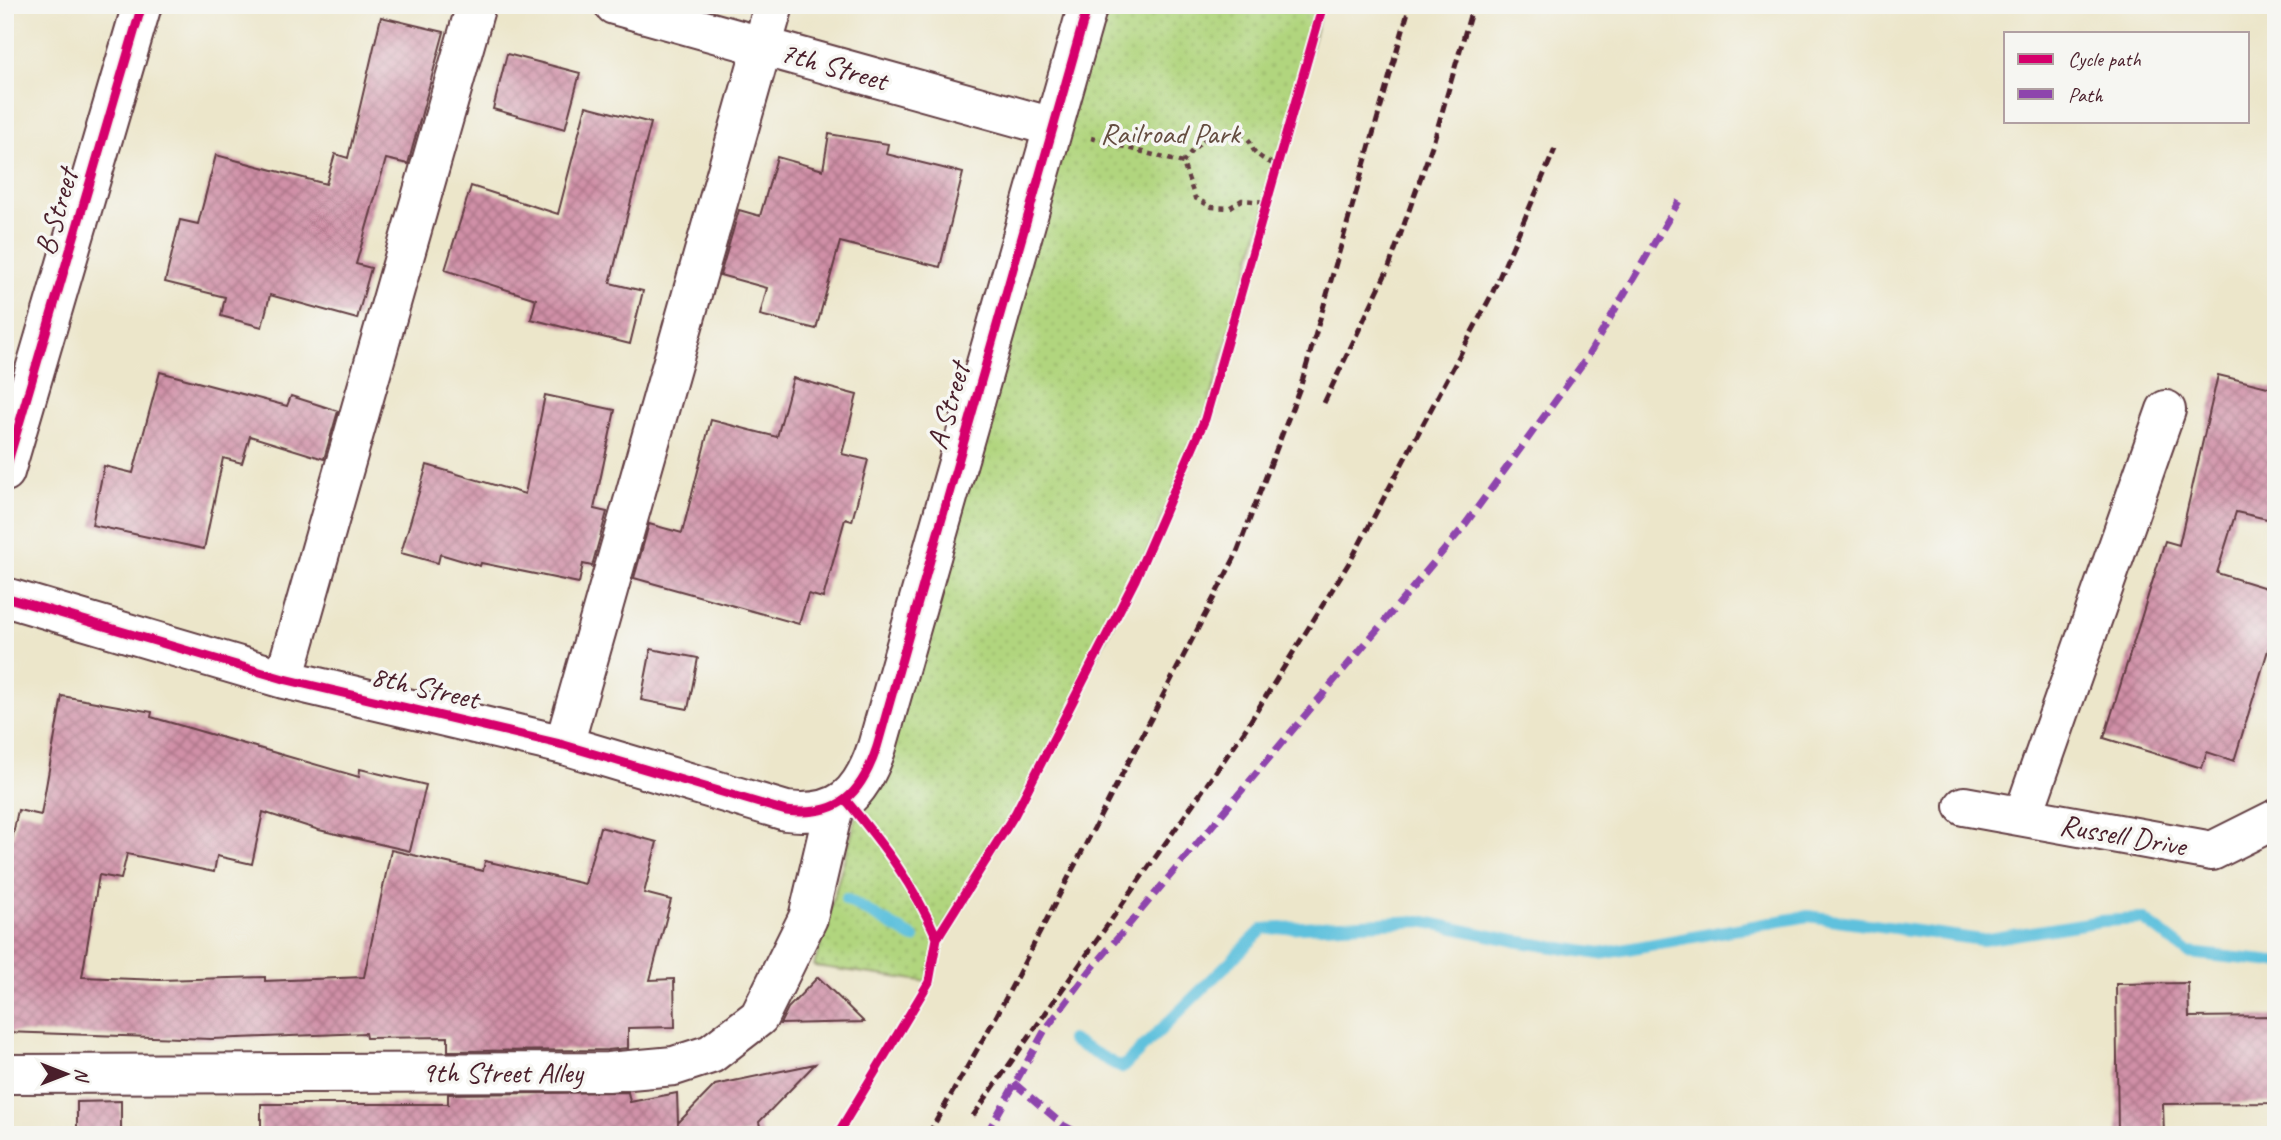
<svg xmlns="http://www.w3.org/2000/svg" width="2281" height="1140" font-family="Caveat,sans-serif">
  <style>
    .park { fill: url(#park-dots); stroke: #7e7a54; stroke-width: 2 }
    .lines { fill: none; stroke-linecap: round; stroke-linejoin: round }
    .stream { stroke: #5fc1dd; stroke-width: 12 }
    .building { fill: url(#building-cross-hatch) }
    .minor-casing { stroke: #623d43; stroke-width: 42 }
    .path { stroke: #623d43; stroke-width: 4.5; stroke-dasharray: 5 5; stroke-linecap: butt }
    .minor { stroke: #fff; stroke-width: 38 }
    .rail { stroke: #4a1f2b; stroke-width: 5; stroke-dasharray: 10 5; stroke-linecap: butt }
    .quiet { stroke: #8e44ad; stroke-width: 7; stroke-dasharray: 14 7; stroke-linecap: butt }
    .cycleway-casing { stroke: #f6f6f2; stroke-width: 13 }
    .cycleway { stroke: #d6006c; stroke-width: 9 }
    .labels { text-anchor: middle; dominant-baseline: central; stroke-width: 7; stroke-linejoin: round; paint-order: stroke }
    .street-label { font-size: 30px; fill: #4a1f2b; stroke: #f6f6f2 }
    .park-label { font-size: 30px; fill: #644c40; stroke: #f6f6f2 }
  </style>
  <defs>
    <pattern id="park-dots" width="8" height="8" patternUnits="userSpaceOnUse" patternTransform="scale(1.75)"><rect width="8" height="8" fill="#b1d57e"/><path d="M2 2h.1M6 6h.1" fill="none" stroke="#9ab66d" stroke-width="1.8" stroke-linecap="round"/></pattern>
    <pattern id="building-cross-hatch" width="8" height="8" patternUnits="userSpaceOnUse" patternTransform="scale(1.75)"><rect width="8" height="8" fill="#d090a7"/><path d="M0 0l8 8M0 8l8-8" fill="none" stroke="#ab7588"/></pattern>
  </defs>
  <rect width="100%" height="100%" fill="#f6f6f2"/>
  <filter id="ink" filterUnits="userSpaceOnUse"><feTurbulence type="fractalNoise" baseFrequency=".0143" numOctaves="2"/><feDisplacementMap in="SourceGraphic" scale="14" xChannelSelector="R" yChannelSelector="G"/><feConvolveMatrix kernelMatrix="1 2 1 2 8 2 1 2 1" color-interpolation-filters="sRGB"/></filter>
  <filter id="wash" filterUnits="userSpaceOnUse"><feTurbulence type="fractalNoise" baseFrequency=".00686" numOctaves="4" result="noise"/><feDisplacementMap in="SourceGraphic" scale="28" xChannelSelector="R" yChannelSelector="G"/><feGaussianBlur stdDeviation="1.57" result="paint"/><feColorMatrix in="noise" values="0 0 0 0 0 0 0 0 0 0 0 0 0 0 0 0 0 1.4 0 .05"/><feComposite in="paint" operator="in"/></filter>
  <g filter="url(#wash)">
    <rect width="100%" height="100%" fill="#ece6ca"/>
    <path class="park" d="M 1088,5 L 1323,5 L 1205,419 L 1135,579 L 1081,688 L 1015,814 L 937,938 L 929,982 L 814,966 Z"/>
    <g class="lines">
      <path class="stream" d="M 846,899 L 914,938
        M 1071,1040 L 1122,1068 L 1263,929 L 1421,921 L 1515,941 L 1600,954 L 1808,916 L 1982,940 L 2101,921 L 2143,919 L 2188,953 L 2276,962"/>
    </g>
    <g id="blocks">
      <path class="building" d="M 381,17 L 444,32 L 408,164 L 386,159 L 356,264 L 371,268 L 357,319 L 270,295 L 262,327 L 221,316 L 225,297 L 165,282 L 180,220 L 198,224 L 216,155 L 326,184 L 335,154 L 348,158 Z
        M 507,54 L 580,73 L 565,129 L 493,109 Z
        M 586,106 L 651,123 L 610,283 L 643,291 L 630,344 L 531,319 L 536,299 L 445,270 L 471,186 L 558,214 Z
        M 829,134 L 888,144 L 886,154 L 963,173 L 940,267 L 840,242 L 816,329 L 760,315 L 767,288 L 720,275 L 739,210 L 760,216 L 777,157 L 823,170 Z
        M 160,372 L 287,406 L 291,396 L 338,411 L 324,459 L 250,436 L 242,463 L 223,458 L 204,549 L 92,525 L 104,466 L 133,473 Z
        M 2218,375 L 2276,389 L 2276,521 L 2236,512 L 2217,573 L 2276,591 L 2276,624 L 2234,761 L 2207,752 L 2202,768 L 2104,738 L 2165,541 L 2179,545 Z
        M 793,378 L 857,395 L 842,454 L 868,460 L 852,521 L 845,519 L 823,598 L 808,594 L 799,624 L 634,578 L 649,524 L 682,533 L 711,420 L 777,437 Z
        M 545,395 L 615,410 L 594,509 L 607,512 L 592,566 L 583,564 L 579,583 L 481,563 L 480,566 L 440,554 L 438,563 L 401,553 L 427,465 L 525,494 Z
        M 651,649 L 698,658 L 688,709 L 641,700 Z
        M 62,696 L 152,712 L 151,717 L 359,777 L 360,769 L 426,785 L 410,851 L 319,830 L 263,812 L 252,864 L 217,856 L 214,872 L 127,854 L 121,879 L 99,875 L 82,977 L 160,980 L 265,977 L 265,981 L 364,977 L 391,850 L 483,871 L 485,861 L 585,884 L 600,827 L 657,842 L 644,893 L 671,900 L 650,980 L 674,979 L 675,1027 L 628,1028 L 628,1048 L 607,1050 L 448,1051 L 448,1037 L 366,1038 L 365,1033 L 211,1039 L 5,1032 L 5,874 L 18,810 L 41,815 Z
        M 818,977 L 864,1022 L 780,1024 L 788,1008 Z
        M 2188,983 L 2189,1017 L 2276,1016 L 2276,1103 L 2163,1104 L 2164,1135 L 2118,1135 L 2116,984 Z
        M 815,1064 L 759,1122 L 762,1135 L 261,1135 L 261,1104 L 448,1104 L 448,1094 L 628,1092 L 630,1102 L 677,1093 L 678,1123 L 715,1085 Z
        M 121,1101 L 121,1135 L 77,1135 L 77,1102 Z"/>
    </g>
  </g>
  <g filter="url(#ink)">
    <use href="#blocks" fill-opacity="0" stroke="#623d43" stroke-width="2"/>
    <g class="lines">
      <defs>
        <path id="minor" d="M 614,5 L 1053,127
          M 5,472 L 142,5
          M 5,597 L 284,679 L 564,745 L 786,811 C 839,817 861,795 877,747 L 1088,5
          M 284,679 L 476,5
          M 564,745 L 774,5
          M 1964,806 L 2212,851 L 2276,819
          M 2023,816 L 2166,410
          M 5,1074 L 608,1072 L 674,1066 L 711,1054 L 759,1017 L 808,918 L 834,807"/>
      </defs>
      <use href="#minor" class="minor-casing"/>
      <path class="path" d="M 1091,138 L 1183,163 L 1195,198 L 1212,207 L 1229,208 L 1242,200 L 1267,202
        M 1183,163 C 1194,144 1224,118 1247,138 C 1251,141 1251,148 1255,152 C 1261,159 1271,163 1279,167"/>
      <use href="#minor" class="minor"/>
      <path class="rail" d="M 1324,403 L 1389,267 L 1434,140 L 1473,5
        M 973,1116 L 1243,733 L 1352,558 L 1491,296 L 1555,149
        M 928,1135 L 997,1015 L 1236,555 L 1301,385 L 1410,5"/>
      <path class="quiet" d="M 1014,1083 L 1063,1125 L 1082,1135
        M 986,1135 L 1045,1030 L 1089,972 L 1461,530 L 1586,359 L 1679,201"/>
      <defs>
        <path id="cycleway" d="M 5,472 L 142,5
          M 5,597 L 284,679 L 564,745 L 786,811 C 839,817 861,795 877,747 L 1088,5
          M 846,800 C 884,846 913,883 937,938
          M 837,1135 L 929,982 L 937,938 L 1015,814 L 1135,580 L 1205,419 L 1323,5"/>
      </defs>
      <use href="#cycleway" class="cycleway-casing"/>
      <use href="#cycleway" class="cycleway"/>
    </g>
  </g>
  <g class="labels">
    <g class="street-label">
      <text transform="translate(834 66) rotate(16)">7th Street</text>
      <text transform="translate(56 212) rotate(-74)">B Street</text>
      <text transform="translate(948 406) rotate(-74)">A Street</text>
      <text transform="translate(425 687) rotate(13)">8th Street</text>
      <text transform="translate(2123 835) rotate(10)">Russell Drive</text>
      <text x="502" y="1072">9th Street Alley</text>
    </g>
    <g class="park-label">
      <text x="1170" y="133">Railroad Park</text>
    </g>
  </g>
  <rect width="2281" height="1140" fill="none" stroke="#f6f6f2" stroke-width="28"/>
  <rect x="2004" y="32" width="245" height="91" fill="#f6f6f2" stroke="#b1a0a2" stroke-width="2"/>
  <rect x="2018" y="54" width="35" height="10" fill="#d6006c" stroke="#b1a0a2" stroke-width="2"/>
  <text x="2068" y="66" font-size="21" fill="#4a1f2b">Cycle path</text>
  <rect x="2018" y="89" width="35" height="10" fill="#8e44ad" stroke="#b1a0a2" stroke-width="2"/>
  <text x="2068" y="102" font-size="21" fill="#4a1f2b">Path</text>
  <g transform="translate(66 1074) rotate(90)" stroke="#f6f6f2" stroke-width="5" paint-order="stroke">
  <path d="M0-5L12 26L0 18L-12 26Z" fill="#4a1f2b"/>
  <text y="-10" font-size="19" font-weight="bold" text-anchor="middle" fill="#4a1f2b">N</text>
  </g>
</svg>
